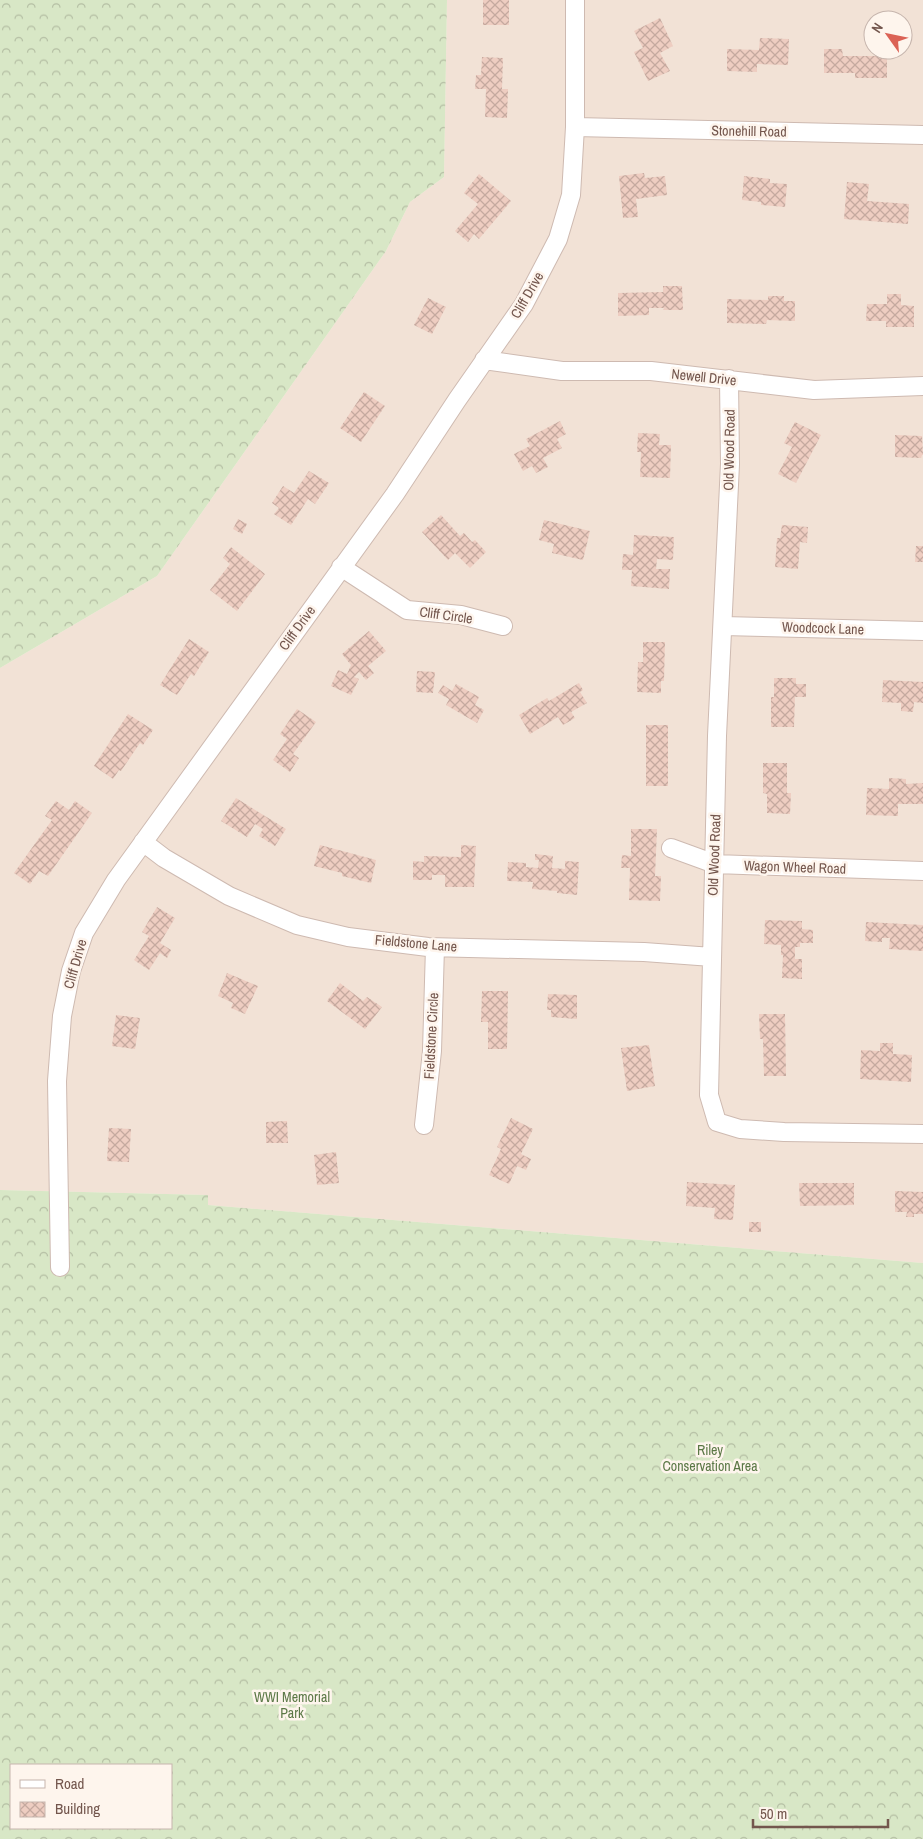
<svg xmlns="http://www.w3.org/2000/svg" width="923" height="1839" font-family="'Archivo Narrow',sans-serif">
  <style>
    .residential { fill: #f2e2d6; fill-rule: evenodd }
    .forest { fill: url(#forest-crowns); fill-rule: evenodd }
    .building { fill: url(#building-cross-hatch) }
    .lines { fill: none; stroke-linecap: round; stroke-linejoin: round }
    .minor-casing { stroke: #cebab1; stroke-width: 20 }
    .minor { stroke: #fff; stroke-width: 18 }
    .labels { text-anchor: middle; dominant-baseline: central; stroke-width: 5; stroke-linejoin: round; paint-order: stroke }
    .street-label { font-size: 14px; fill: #73564d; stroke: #fef5ed }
    .park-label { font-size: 14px; fill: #5b7846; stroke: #fef5ed }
  </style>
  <defs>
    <pattern id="forest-crowns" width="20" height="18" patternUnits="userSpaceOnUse" patternTransform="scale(1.25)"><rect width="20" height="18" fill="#d8e7c6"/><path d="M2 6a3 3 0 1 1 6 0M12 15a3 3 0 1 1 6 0" fill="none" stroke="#b4bea3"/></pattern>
    <pattern id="building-cross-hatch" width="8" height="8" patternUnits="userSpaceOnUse" patternTransform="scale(1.25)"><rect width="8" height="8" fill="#eecdc1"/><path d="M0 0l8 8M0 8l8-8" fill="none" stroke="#c5a99f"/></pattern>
  </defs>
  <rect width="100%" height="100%" fill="#fbf1e7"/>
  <path class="residential" d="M 447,0 L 923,0 L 923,1263 L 208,1205 L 207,1195 L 0,1190 L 0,668 L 157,576 L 386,251 L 410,202 L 444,177 ZM 873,20 L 903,20 L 903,50 L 873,50 Z"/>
  <path class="forest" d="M 0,0 L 447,0 L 444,177 L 410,202 L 386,251 L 157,576 L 0,668 Z
    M 0,1190 L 208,1195 L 208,1205 L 923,1263 L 923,1839 L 0,1839 ZM 11,1765 L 171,1765 L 171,1828 L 11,1828 Z"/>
  <path class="building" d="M 483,0 L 509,0 L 509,25 L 483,25 Z
    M 660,18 L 673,46 L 660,53 L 670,71 L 648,81 L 634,52 L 643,48 L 634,31 Z
    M 760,38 L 789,39 L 788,65 L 757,64 L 757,72 L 727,71 L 727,49 L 759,50 Z
    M 824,49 L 842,49 L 843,56 L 887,56 L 887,78 L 855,78 L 855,73 L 824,73 Z
    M 482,57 L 503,58 L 502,89 L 508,89 L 507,118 L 485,117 L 486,89 L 475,89 L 476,75 L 481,75 Z
    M 644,173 L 645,178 L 665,176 L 667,195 L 636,199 L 638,217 L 623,218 L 619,176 Z
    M 479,174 L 511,201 L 479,239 L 474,234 L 468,242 L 455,231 L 478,204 L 464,193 Z
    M 744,176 L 770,179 L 770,183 L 787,184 L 785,207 L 761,205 L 761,202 L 742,200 Z
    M 847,182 L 869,184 L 867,201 L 909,204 L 908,224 L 844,219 Z
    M 663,286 L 682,286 L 683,310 L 663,310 L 664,308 L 649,308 L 649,315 L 618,316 L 618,293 L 663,292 Z
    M 887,294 L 901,294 L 901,305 L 914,306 L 914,327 L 886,327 L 886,321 L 866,321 L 867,304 L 887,304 Z
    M 768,296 L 784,296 L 784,301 L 795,301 L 795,321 L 767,320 L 766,324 L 727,323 L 727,299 L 768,300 Z
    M 428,298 L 446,307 L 432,334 L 414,325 Z
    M 364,392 L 385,406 L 361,442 L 340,428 Z
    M 560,421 L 566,434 L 557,439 L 562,448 L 543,458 L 548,467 L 536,473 L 532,466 L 523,471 L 514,454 L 530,446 L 526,439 Z
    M 795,422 L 821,435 L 796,483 L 778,474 L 792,447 L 784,443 Z
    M 638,433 L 660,434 L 659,445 L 671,445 L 670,478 L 640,477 L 641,452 L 637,452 Z
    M 895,435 L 922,436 L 923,455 L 922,455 L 921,458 L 895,457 Z
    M 309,471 L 329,483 L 315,504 L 308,499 L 291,525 L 274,514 L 279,508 L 272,503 L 283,486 L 294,493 Z
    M 441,515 L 460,536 L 464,533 L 472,542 L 475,540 L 486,552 L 470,568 L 455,553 L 448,560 L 422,532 Z
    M 238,519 L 247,524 L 242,534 L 233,529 Z
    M 544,520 L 590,531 L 583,560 L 552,553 L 554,544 L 539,540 Z
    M 782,525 L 808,527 L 807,543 L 800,542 L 798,569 L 775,567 L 777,538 L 780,538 Z
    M 634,535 L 674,537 L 673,560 L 657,559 L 656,569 L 670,569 L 669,589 L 631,586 L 632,570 L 622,570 L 623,554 L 633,555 Z
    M 916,546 L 923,546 L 923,562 L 915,562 Z
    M 231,547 L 265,574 L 237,611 L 210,590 L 230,564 L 223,558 Z
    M 369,631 L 386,651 L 368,666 L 374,673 L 366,680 L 359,672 L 354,677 L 359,679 L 351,695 L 331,686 L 338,670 L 347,674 L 351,665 L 342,654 Z
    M 189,639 L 209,652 L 194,676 L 191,674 L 177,695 L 160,685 Z
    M 643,642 L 665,642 L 664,681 L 661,681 L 661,693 L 637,692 L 638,662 L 643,662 Z
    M 417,671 L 435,672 L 433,693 L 416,692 Z
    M 774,678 L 796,678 L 796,684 L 806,684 L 806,697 L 795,697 L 794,727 L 771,727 L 771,697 L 774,697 Z
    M 883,680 L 923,682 L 923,703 L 914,702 L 913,712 L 901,711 L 901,703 L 882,702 Z
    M 579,683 L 583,690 L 580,692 L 587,703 L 571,712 L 575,718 L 563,725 L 558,717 L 530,734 L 519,715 L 547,698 L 549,701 Z
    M 456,684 L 479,697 L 475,705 L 484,710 L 477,723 L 446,705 L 449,699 L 438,693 L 443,685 L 452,691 Z
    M 297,709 L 316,722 L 293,754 L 299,758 L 290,772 L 273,760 L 287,739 L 280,734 Z
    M 128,714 L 153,730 L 143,745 L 140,743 L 121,771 L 119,770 L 113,779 L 94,766 Z
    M 646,725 L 668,725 L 668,786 L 646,786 Z
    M 763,763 L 787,763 L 787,793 L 791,793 L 790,814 L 767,813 L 767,794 L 763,793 Z
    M 889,778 L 906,779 L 906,784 L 923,783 L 923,804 L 898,804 L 898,816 L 866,815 L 867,788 L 889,789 Z
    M 236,798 L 286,829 L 275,846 L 259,836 L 263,829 L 255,824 L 247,837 L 221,821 Z
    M 56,801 L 69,810 L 75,801 L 92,813 L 48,876 L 39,871 L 30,884 L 14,873 L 52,820 L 45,816 Z
    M 631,829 L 657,829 L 655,876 L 661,876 L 660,901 L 629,900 L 630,868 L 621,868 L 622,855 L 631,856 Z
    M 320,845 L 376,860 L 371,883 L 342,876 L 342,873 L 314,866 Z
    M 461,845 L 476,846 L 474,887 L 445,887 L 445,875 L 432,875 L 432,880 L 413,880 L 413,861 L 424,862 L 424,856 L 461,857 Z
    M 535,854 L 553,856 L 552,868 L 565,869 L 565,861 L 579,862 L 577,895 L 557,893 L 557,891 L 532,889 L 533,882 L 507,881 L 508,862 L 526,863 L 526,867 L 538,868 L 539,860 L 535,860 Z
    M 157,907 L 175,918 L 160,943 L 171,950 L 167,958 L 160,953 L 149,970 L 134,960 L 149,936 L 142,932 Z
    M 765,920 L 802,921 L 802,929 L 813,930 L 813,943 L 800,943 L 800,947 L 795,947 L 795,959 L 802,959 L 802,979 L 782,978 L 783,955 L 781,955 L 781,945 L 764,944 Z
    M 866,922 L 923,925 L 923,951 L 889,949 L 890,938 L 882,938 L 882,942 L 865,941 Z
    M 227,973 L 258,986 L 245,1014 L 231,1008 L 233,1003 L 218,996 Z
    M 340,983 L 363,1001 L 367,997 L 382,1007 L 365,1029 L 327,1001 Z
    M 482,991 L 508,991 L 507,1049 L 488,1049 L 488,1022 L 481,1022 Z
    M 548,994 L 577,995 L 577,1019 L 551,1017 L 551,1010 L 547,1010 Z
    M 759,1014 L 785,1014 L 786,1076 L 764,1076 L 763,1039 L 760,1039 Z
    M 116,1015 L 140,1018 L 135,1049 L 112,1046 Z
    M 880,1043 L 893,1043 L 893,1054 L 912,1055 L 911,1082 L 860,1079 L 861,1050 L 880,1051 Z
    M 649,1045 L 655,1086 L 627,1091 L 621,1048 Z
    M 511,1118 L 533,1129 L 521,1154 L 531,1159 L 526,1170 L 517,1166 L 509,1184 L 489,1175 L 501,1149 L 497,1147 Z
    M 287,1121 L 288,1143 L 266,1143 L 266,1122 Z
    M 109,1128 L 131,1129 L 129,1162 L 107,1161 Z
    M 336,1152 L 339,1183 L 317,1185 L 314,1155 Z
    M 687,1182 L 735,1185 L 733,1220 L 714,1219 L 715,1208 L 686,1206 Z
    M 799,1183 L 854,1183 L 854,1205 L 800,1206 Z
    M 895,1191 L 923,1192 L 923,1214 L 914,1214 L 914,1217 L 906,1217 L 907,1212 L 895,1212 Z
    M 749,1222 L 761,1222 L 761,1232 L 749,1232 Z"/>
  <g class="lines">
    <defs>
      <path id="minor" d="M 575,127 L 923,135
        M 484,360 L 562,371 L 651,371 L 814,390 L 923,386
        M 729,379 L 730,464 L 717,736 L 709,1095 L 717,1122 L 740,1129 L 784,1132 L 923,1134
        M 341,567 L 407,610 L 461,615 L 503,626
        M 723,626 L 923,631
        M 143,842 L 164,858 L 229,896 L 297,925 L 348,937 L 428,947 L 644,952 L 712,957
        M 671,848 L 715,864 L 923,871
        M 424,1125 L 432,1051 L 435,947
        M 60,1267 L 57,1081 L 62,1016 L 71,971 L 84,933 L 116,880 L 395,494 L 457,400 L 524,304 L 558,239 L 571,195 L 575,127 L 575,0"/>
    </defs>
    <use href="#minor" class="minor-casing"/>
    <use href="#minor" class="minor"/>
  </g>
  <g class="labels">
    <g class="street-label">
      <text transform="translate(749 131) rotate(1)">Stonehill Road</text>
      <text transform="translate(527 295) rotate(-60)">Cliff Drive</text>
      <text transform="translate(704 377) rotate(6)">Newell Drive</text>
      <text transform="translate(729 450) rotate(-89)">Old Wood Road</text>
      <text transform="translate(446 615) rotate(8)">Cliff Circle</text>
      <text transform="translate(297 628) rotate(-54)">Cliff Drive</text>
      <text transform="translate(823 628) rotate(2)">Woodcock Lane</text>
      <text transform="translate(714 855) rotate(-88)">Old Wood Road</text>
      <text transform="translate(795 867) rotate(2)">Wagon Wheel Road</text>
      <text transform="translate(416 943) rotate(5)">Fieldstone Lane</text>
      <text transform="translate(75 964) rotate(-74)">Cliff Drive</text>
      <text transform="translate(431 1036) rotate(-87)">Fieldstone Circle</text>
    </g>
    <g class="park-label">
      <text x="710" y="1450">Riley<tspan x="710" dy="16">Conservation Area</tspan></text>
      <text x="292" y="1697">WWI Memorial<tspan x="292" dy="16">Park</tspan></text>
    </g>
  </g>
  <rect x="10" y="1764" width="162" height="65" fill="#fef5ed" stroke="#c6b5ad"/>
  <rect x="20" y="1780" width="25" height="8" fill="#ffffff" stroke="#c6b5ad"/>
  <text x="55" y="1789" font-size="15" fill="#73564d">Road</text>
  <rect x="20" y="1802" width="25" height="15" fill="url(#building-cross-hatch)" stroke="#c6b5ad"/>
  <text x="55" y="1814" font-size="15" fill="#73564d">Building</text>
  <g transform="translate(888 35) rotate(303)"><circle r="24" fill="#fef5ed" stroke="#c6b5ad"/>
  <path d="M0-4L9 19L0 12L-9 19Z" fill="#db6255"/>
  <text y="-8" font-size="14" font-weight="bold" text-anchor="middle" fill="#73564d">N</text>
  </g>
  <path d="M753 1819v8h135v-8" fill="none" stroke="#73564d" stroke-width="2.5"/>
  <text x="760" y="1819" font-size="15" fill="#73564d" stroke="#fef5ed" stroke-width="4" paint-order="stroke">50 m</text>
</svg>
